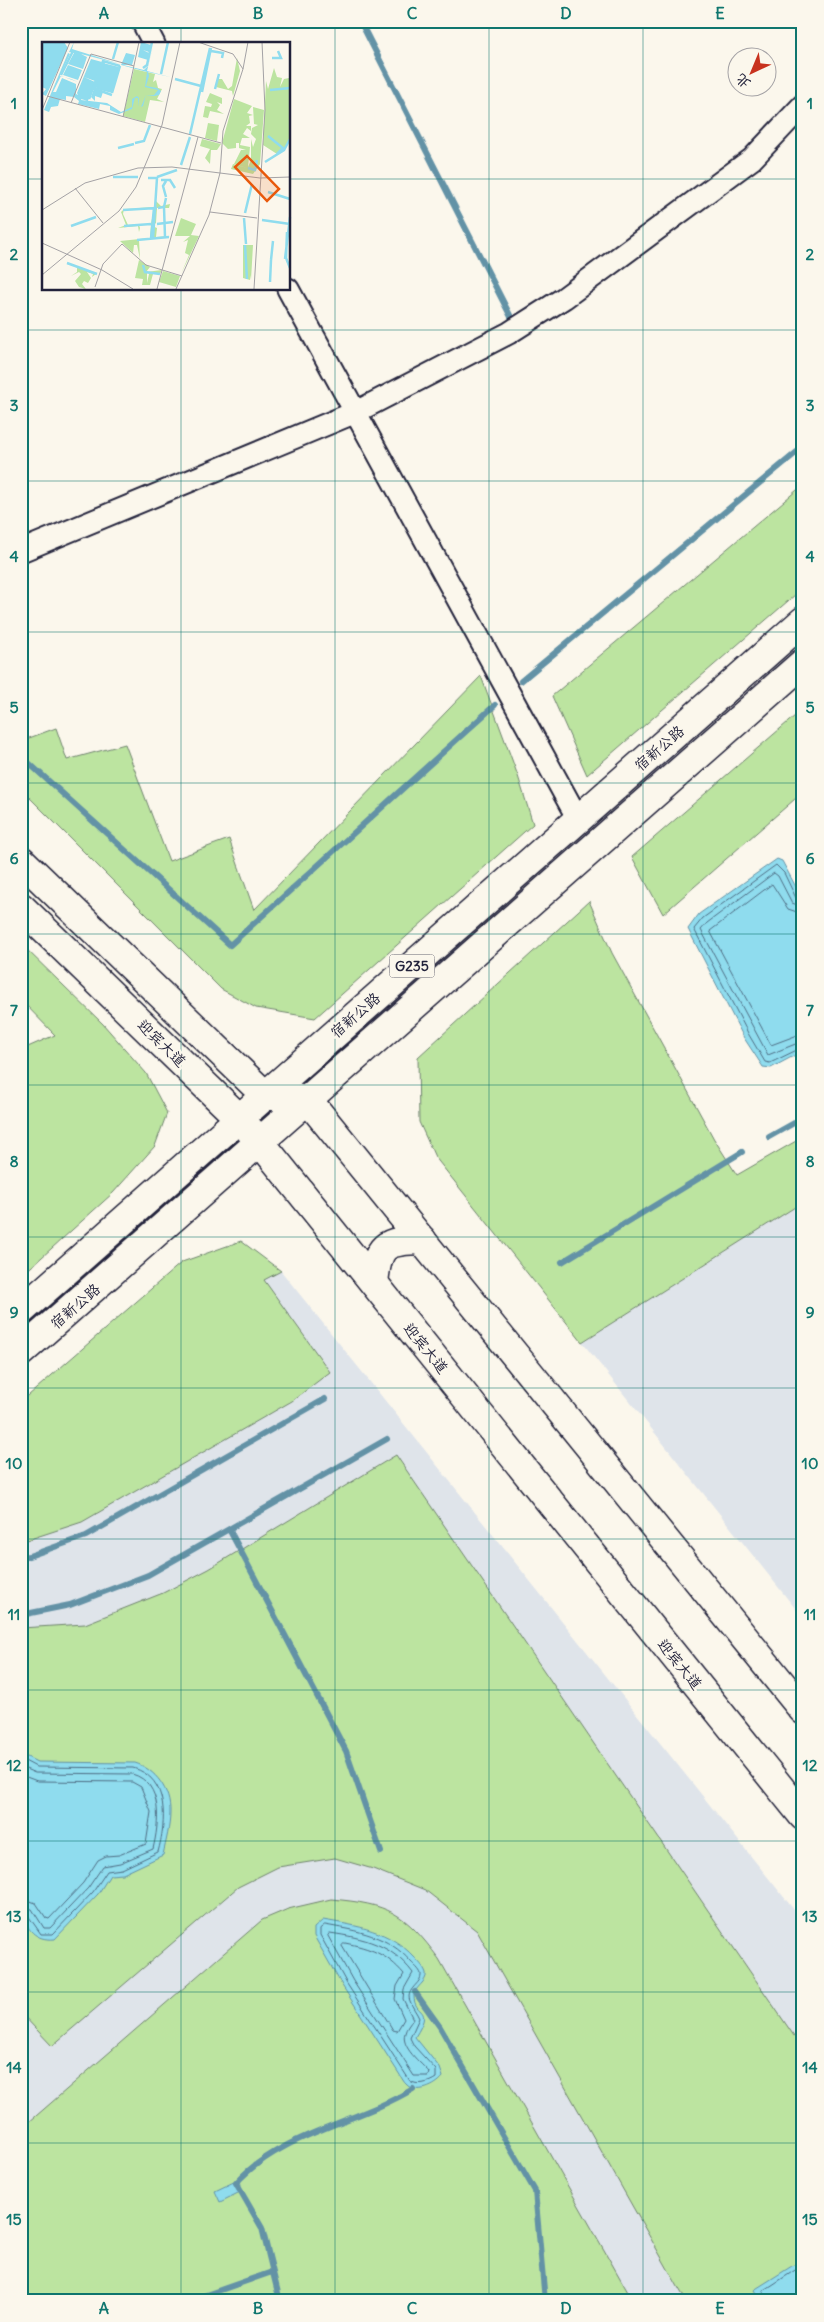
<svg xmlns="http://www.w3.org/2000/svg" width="824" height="2322" font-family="Delius,'LXGW WenKai TC',sans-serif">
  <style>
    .built { fill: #dfe4ea }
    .green { fill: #bce4a0; stroke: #6f836e }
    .water { fill: #8fdcee; stroke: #6392a6 }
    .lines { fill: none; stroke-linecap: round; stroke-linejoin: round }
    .shore { stroke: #4e6c83; stroke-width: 1 }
    .stream { stroke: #6392a6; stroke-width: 6 }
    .minor-casing { stroke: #22223b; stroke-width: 25 }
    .primary-casing { stroke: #22223b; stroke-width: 31 }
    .trunk-casing { stroke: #22223b; stroke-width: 31 }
    .minor { stroke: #fbf7ec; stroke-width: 21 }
    .primary { stroke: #fbf7ec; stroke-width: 28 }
    .trunk { stroke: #fbf7ec; stroke-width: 28 }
    .grid { fill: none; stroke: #0f766e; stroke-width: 1; stroke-opacity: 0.55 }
    .labels { text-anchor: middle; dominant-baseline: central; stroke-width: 5; stroke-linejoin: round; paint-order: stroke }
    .shield { fill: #fbf7ec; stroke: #636270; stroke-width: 1 }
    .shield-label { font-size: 14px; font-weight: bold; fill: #22223b }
    .street-label { font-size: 15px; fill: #22223b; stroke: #fbf7ec }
    .inset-river { fill: none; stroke: #8fdcee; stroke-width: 2.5 }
    .inset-road { fill: none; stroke: #a4a2a5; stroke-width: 1 }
    .view { fill: #e8590c; fill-opacity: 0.15; stroke: #e8590c; stroke-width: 2.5 }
    .inset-edge { fill: none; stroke: #22223b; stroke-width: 2.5 }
    .neatline { fill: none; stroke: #0f766e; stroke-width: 2 }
    .grid-label { font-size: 16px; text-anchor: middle; font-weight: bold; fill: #0f766e }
  </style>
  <rect width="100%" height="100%" fill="#fbf7ec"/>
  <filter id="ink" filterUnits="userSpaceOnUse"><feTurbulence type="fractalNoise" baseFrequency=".02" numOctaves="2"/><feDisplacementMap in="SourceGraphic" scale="10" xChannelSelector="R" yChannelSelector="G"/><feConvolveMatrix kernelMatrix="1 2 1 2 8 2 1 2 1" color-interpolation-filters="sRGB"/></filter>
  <g filter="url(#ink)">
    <path class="built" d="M 803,1202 L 803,1618 L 582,1342 Z
      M 241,1241 L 281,1271 L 803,1921 L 803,2301 L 21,2301 L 21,1402 L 182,1262 Z"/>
    <path class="green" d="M 803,485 L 803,588 L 587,775 L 552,696 Z
      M 481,676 L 518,776 L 533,824 L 315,1018 L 256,1008 L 221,989 L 21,789 L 21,741 L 56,728 L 67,760 L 125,744 L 169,861 L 229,839 L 254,910 Z
      M 803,709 L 803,792 L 663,914 L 632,857 Z
      M 589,901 L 612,953 L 714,1139 L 737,1175 L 803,1137 L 803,1202 L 582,1342 L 435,1157 L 419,1122 L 418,1057 Z
      M 21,944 L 103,1024 L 146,1073 L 167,1113 L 155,1146 L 113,1193 L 21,1276 L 21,1050 L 55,1035 L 21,1000 Z
      M 241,1241 L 281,1271 L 264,1280 L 330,1372 L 292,1401 L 82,1522 L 21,1542 L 21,1402 L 182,1262 Z
      M 396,1455 L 803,2049 L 803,2301 L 686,2301 L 477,1931 L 425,1890 L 373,1869 L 335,1858 L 278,1867 L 238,1887 L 52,2046 L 21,2013 L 21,1628 L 85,1624 L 163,1593 L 209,1569 Z
      M 331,1899 C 389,1904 404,1912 439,1959 L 633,2301 L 21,2301 L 21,2129 L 262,1920 L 288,1909 Z"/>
    <path class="water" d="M 777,859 L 782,861 L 803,900 L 803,1051 L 771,1068 L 763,1067 L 744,1038 L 688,929 L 699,914 Z
      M 21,1743 L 25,1756 L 37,1762 L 135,1763 C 155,1769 171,1790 170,1813 C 170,1826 166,1841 163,1855 L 123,1874 L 110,1875 L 98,1894 L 55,1939 C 35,1941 26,1929 22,1911 Z
      M 323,1920 C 358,1926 389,1930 414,1957 C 418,1961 424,1967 426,1973 C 428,1982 414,1987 414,1996 C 414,2017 435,2005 415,2037 L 440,2068 L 443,2077 C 436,2086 417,2095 407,2085 C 403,2082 401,2076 398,2072 L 343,1987 L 314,1936 L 314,1928 Z
      M 240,2179 L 242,2191 L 220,2202 L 215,2191 Z
      M 803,2259 L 803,2301 L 761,2301 L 754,2290 Z"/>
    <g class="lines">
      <path class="shore" d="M 803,901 L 796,898 L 784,873 L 776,865 L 703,918 L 694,929 L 749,1035 L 765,1062 L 770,1063 L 803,1047
        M 803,907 L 792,903 L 778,876 L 774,873 L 707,923 L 701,930 L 768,1055 L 803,1041
        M 803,914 L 788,909 L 772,884 L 710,931 L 771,1045 L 803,1033
        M 21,1759 L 36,1767 L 133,1768 C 170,1778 166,1823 158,1852 L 122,1869 L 107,1871 L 93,1892 L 53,1934 L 41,1934 L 27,1914 L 21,1912
        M 21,1767 L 35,1773 L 132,1774 C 164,1783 159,1824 153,1849 L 120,1863 L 103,1866 L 88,1888 L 50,1928 L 44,1928 L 32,1909 L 21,1906
        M 21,1775 L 37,1781 L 132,1782 L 141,1787 L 151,1812 L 146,1844 L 119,1855 L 106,1856 L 98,1860 L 83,1883 L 49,1919 L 46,1918 L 36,1903 L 21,1898
        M 325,1925 C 358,1931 388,1935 411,1962 C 414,1965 420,1970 421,1974 C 422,1984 405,1989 410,2001 C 412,2007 417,2013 419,2018 L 410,2038 L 414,2046 L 436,2070 L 436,2078 C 429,2083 417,2086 410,2081 L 347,1984 L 320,1935 L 320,1929 Z
        M 330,1933 C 364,1938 391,1944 413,1973 L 404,1989 L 403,1999 L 413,2019 C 410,2024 406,2028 405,2033 C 400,2047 421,2063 429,2072 L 428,2076 L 414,2076 L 353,1981 L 328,1936 Z
        M 345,1943 C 370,1948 387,1954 404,1974 L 397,1986 L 395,1999 L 404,2019 L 397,2031 L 393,2030 L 342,1946 Z
        M 765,2301 L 763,2291 L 803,2265"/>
      <path class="stream" d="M 360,21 L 512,319
        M 521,681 L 803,447
        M 21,756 L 230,945 L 495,705
        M 769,1137 L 803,1118
        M 562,1262 L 742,1152
        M 229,1529 L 387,1439
        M 21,1557 L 29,1556 L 86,1536 L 325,1399
        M 21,1615 L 70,1605 L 148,1575 L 229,1529 L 346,1751 L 381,1852
        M 415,1992 L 440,2027 L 535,2191 L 545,2301
        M 189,2301 L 272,2272
        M 280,2301 L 262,2228 L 236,2183 C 281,2133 357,2123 413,2089"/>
      <defs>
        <path id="minor" d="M 142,21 L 154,44
          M 288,289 L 578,819
          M 21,551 L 356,412 L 509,333 L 564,298 L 752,159 L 803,105"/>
        <path id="primary" d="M 374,1283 C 378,1245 383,1241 422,1240"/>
        <path id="trunk" d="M 21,860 L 265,1095 L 308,1100 L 803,1710
          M 21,907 L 240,1119 L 261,1143 L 803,1816
          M 21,1311 L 803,621
          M 21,1352 L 803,663"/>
      </defs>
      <use href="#minor" class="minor-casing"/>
      <use href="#primary" class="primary-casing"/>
      <use href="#trunk" class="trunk-casing"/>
      <use href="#minor" class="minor"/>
      <use href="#primary" class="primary"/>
      <use href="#trunk" class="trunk"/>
    </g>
  </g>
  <path class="grid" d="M 181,21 L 181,44M 335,21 L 335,2301M 489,21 L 489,2301M 643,21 L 643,2301M 21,179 L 44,179M 289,179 L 803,179M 181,289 L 181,2301M 21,330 L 803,330M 21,481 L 803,481M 21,632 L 803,632M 21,783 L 803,783M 21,934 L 803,934M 21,1085 L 803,1085M 21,1237 L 803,1237M 21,1388 L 803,1388M 21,1539 L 803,1539M 21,1690 L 803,1690M 21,1841 L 803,1841M 21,1992 L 803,1992M 21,2143 L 803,2143"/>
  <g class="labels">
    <rect class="shield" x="389.5" y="954.5" width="45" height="23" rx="4"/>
    <g class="shield-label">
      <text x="412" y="966">G235</text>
    </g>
    <g class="street-label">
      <text transform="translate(659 748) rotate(-41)">宿新公路</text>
      <text transform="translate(355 1015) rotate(-41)">宿新公路</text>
      <text transform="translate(162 1043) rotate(44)">迎宾大道</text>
      <text transform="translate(75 1306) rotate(-41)">宿新公路</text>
      <text transform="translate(426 1348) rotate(51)">迎宾大道</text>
      <text transform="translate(680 1664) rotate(51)">迎宾大道</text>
    </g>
  </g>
  <g transform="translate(42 42)">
    <rect width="248" height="248" fill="#fbf7ec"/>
    <path d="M 195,16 L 198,29 L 191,54 L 190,49 L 174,45 L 176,37 L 180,37 L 186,47 L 190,44 ZM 232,26 L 235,35 L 240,36 L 238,45 L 242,37 L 247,36 L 247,97 L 243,107 L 235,112 L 221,103 L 224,39 L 226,47 ZM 92,27 L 113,32 L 111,40 L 114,38 L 116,46 L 120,47 L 115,57 L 122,60 L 108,58 L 103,80 L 81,74 ZM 168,51 L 180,56 L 180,62 L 175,60 L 178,63 L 175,68 L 182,72 L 168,69 L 166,76 L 161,75 L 163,64 L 169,65 L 170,62 L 164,60 ZM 192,57 L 210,64 L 205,71 L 211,73 L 207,74 L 208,81 L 204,84 L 209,84 L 209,89 L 205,86 L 201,92 L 208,96 L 200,96 L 198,103 L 208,105 L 206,125 L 209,118 L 209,97 L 211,105 L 214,97 L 209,92 L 210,86 L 216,83 L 212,82 L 211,65 L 222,68 L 218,122 L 211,132 L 189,127 L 191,122 L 205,126 L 192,122 L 199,108 L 204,108 L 197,106 L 197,101 L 194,101 L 194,106 L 186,107 L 180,101 ZM 166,81 L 177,83 L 175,99 L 163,96 ZM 160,97 L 179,102 L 175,108 L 169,108 L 168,122 L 163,116 L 168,107 L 158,104 ZM 114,159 L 119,164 L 128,162 L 127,166 L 115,166 L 114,181 L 110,184 L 115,186 L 114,195 L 129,194 L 97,198 L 98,217 L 95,203 L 92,203 L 91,211 L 78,199 L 108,196 L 109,183 L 97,183 L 98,186 L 97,190 L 96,184 L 76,186 L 84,183 L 79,170 L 82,167 L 112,165 ZM 112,166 L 109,182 L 86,183 L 81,172 L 82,167 ZM 139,176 L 154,182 L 149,193 L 157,194 L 139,232 L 147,213 L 143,211 L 146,198 L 141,200 L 148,194 L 133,194 ZM 201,203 L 211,203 L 209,238 L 208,233 L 208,238 L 201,236 ZM 97,218 L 108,225 L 104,230 L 120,228 L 118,232 L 105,231 L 105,241 L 107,232 L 111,232 L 108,243 L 100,243 L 101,237 L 93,236 ZM 35,225 L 54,232 L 50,235 L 51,232 L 45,230 L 49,236 L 46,241 L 42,239 L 40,242 L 44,247 L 37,245 L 33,239 L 39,232 L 37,230 L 29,234 L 35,230 ZM 121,229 L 138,234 L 134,245 L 117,240 Z" fill="#bce4a0" fill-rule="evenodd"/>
    <path d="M 0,0 L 22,0 L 26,6 L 4,54 L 0,52 L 4,47 L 0,45 ZM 32,0 L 30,7 L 78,22 L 39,12 L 45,15 L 41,27 L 26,22 L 32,11 L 27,10 ZM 99,0 L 109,3 L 107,10 L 101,8 L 107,11 L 106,18 L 96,15 ZM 112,0 L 105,29 L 128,35 L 106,30 L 107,34 L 104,44 L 115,46 L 119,49 L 117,53 L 112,54 L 104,53 L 101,64 L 99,65 L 104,53 L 112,53 L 116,48 L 103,45 L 105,30 L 79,23 L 84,11 L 93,13 L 90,23 L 81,23 L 102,28 L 106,24 ZM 26,11 L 28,12 L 18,34 L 29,37 L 36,40 L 19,34 L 11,50 L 14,50 L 20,36 L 34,42 L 34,52 L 36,53 L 35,51 L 49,17 L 60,20 L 53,39 L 42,35 L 53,40 L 46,59 L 39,57 L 40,54 L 39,58 L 65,61 L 79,70 L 90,65 L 90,57 L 95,54 L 97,56 L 97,65 L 96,56 L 93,56 L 90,67 L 77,72 L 68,68 L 68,64 L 58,62 L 57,67 L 36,62 L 37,59 L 32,55 L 24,54 L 24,58 L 18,57 L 16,64 L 9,65 L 7,70 L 2,68 ZM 61,21 L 77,25 L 70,51 L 54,47 L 55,42 L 53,47 L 61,50 L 59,56 L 53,54 L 53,59 L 49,55 ZM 26,23 L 40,28 L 36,38 L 21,33 Z" fill="#8fdcee"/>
    <path class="inset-river" d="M 169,9 L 181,11 L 180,16M 230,16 L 239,16 L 236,9M 71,17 L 76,0M 62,20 L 53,47 L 70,53M 101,26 L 105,23 L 110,0M 119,32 L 126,0M 19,33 L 31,9M 133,37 L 159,44M 173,47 L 177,32M 228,48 L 248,46M 160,50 L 169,6M 70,51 L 78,24M 47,57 L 61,19 L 78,24M 148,92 L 168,6M 226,94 L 241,106 L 235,112M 93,101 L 102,99 L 108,83M 76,106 L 92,102M 223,120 L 242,108 L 248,97M 139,123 L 148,95M 206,126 L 213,128 L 215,118M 71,135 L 96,135M 115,135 L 135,128M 106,136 L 115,136 L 111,196M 119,138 L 128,138 L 133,146M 124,139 L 121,144 L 124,155M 226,150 L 248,157M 122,165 L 123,195M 116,166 L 122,165 L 124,156M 81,168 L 115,166M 203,171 L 210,142M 202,176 L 204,202M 220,178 L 248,182M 115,182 L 131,180M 29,184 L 54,175M 82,184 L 109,182M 245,190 L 244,216 L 248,226M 109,196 L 112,166M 95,198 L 127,195M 203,203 L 205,237M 243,217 L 248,175M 229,218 L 231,199M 25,221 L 55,232M 101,223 L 103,230 L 118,232M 228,240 L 229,218"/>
    <path class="inset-road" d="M 201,27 L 206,0M 5,54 L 179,101M 29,61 L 49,12 L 92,24M 0,68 L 28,0M 81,75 L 97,0M 33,146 L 61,181M 0,168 L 43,141 L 96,126 L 130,125 L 218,136 L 248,135M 168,170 L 215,176M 0,201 L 60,228 L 91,247M 80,202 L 104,223 L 140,234M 0,233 L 77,169 L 94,145 L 120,83 L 138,0M 53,245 L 61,222 L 80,202M 115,247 L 156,95M 134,247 L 167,173 L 178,131 L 181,89 L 201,27 L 191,12 L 156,0M 212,247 L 223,68 L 220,0"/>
    <path class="view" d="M 205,114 L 237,147 L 225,159 L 193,125 Z"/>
    <rect width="248" height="248" class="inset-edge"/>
  </g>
  <rect width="824" height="2322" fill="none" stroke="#fbf7ec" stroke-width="55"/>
  <g transform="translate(752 72) rotate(224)"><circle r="24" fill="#fbf7ec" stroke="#a4a2a5"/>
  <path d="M0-4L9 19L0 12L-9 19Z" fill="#c8321e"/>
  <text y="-8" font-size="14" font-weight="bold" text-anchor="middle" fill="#22223b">北</text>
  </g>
  <rect x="28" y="28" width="768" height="2266" class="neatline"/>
  <g class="grid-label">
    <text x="104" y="19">A</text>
    <text x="258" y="19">B</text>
    <text x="412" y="19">C</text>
    <text x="566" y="19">D</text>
    <text x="720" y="19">E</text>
    <text x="14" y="109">1</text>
    <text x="810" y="109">1</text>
    <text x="14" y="260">2</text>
    <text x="810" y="260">2</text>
    <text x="14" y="411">3</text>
    <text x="810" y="411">3</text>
    <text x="14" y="562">4</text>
    <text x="810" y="562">4</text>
    <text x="14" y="713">5</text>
    <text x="810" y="713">5</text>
    <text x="14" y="864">6</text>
    <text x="810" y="864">6</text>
    <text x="14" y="1016">7</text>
    <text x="810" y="1016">7</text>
    <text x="14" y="1167">8</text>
    <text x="810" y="1167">8</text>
    <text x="14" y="1318">9</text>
    <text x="810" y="1318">9</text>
    <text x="14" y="1469">10</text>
    <text x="810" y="1469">10</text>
    <text x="14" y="1620">11</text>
    <text x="810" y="1620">11</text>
    <text x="14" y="1771">12</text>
    <text x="810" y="1771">12</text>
    <text x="14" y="1922">13</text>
    <text x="810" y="1922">13</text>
    <text x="14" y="2073">14</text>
    <text x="810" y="2073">14</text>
    <text x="14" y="2225">15</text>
    <text x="810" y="2225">15</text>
    <text x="104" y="2314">A</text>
    <text x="258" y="2314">B</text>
    <text x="412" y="2314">C</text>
    <text x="566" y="2314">D</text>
    <text x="720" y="2314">E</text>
  </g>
</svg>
